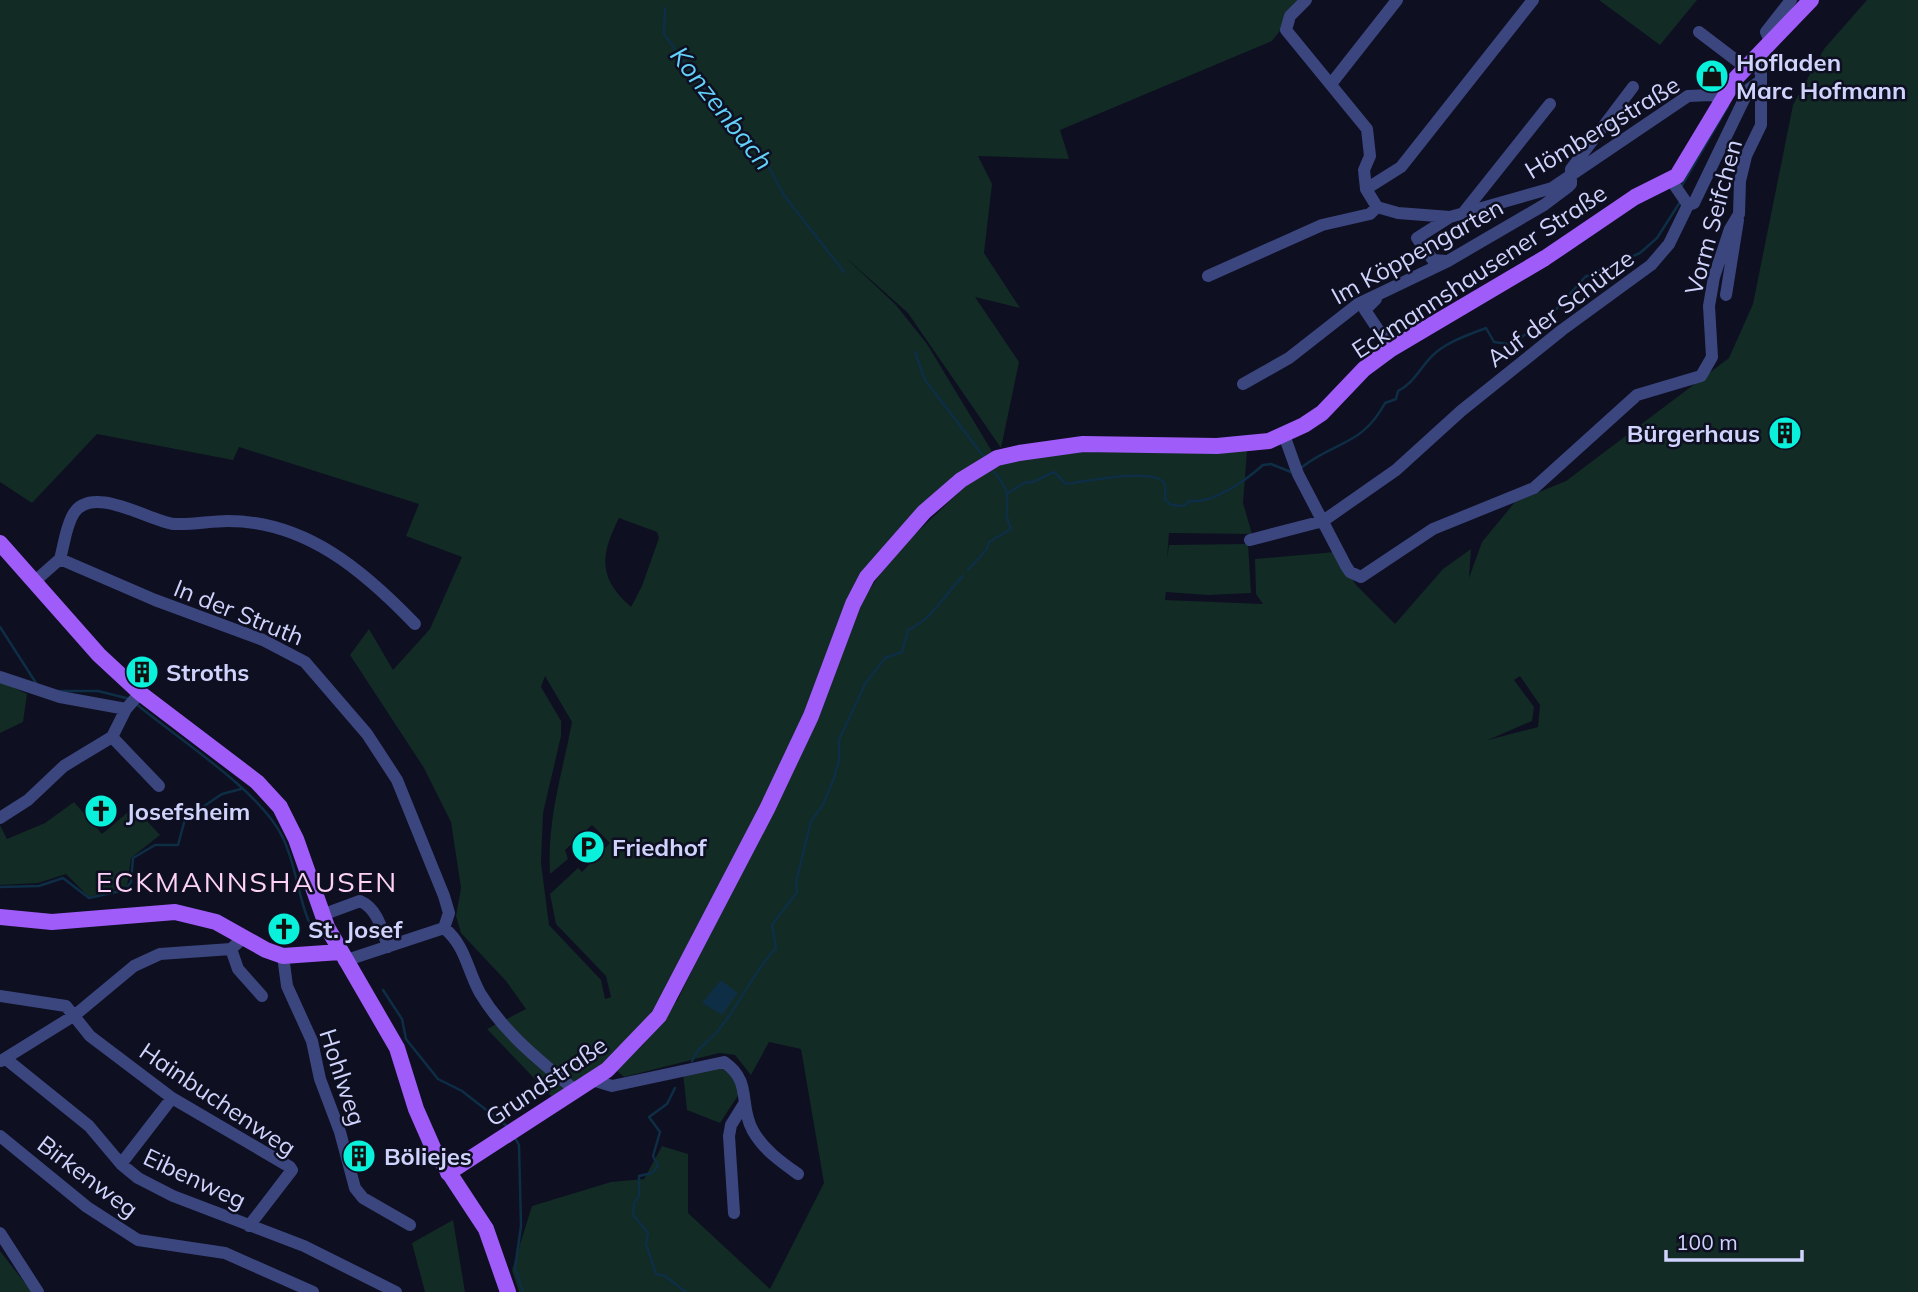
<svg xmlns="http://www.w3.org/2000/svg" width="1918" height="1292" font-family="Mulish,sans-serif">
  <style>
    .green { fill: #122b25; fill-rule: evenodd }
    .water { fill: #0e2e45 }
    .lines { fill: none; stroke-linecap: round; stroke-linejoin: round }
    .stream { stroke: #0e2e45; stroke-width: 2.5 }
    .minor { stroke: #3b467f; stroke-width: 12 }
    .major { stroke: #9f5cf9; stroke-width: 16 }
    .labels { text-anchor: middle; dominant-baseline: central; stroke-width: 5; stroke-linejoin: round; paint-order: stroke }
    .poi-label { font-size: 24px; font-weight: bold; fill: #d0d4fd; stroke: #0e0f21; text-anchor: start }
    .street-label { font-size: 24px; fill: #d0d4fd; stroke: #0e0f21 }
    .water-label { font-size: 26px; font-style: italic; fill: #62d1f9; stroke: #0e0f21 }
    .quarter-label { font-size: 28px; letter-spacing: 2px; fill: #fdd2f6; stroke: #0e0f21 }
  </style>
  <rect width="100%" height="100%" fill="#0e0f21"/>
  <path class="green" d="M 0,0 L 1304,0 L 1272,41 L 1060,130 L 1069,159 L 978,156 L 992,184 L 984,253 L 1020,308 L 975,297 L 1019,362 L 1001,448 L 908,313 L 844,256 L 896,305 L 927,344 L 993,453 L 865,575 L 808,716 L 655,1012 L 599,1069 L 553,1098 L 487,1029 L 526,1009 L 506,981 L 461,933 L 456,916 L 461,888 L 451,822 L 424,768 L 350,655 L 369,629 L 393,670 L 430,629 L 462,557 L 406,536 L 419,504 L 239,447 L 233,460 L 97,434 L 32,503 L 0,482 ZM 619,518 L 657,532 L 659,538 L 642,586 L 631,607 C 598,578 600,556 619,518 ZM 545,676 L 572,722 C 562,775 547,818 550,874 L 568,859 L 565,850 L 592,825 L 610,843 L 582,872 L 578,868 L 550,894 L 556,924 L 606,976 L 611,997 L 605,999 L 601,980 L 549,925 L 541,863 L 543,813 L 561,736 L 561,721 L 541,687 Z
    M 1599,0 L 1697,0 L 1660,45 Z
    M 1867,0 L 1918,0 L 1918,1292 L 519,1292 L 512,1270 L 532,1206 L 611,1182 L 644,1179 L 662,1146 L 688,1154 L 688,1213 L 770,1289 L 824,1183 L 801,1049 L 769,1042 L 751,1075 L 735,1055 L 719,1053 L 624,1077 L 616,1070 L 643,1045 L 678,999 L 816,717 L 864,598 L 892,556 L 973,479 L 1005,463 L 1085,450 L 1247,451 L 1243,503 L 1252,534 L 1169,533 L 1167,559 L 1169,545 L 1248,544 L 1251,593 L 1208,595 L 1166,592 L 1165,600 L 1263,604 L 1256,594 L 1255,559 L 1335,552 L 1356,585 L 1395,624 L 1443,569 L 1471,549 L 1469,578 L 1482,542 L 1515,502 L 1566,481 L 1729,358 L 1753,304 L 1793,105 L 1824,49 ZM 1520,676 L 1540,705 L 1538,727 L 1488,740 L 1532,721 L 1534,707 L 1514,680 Z
    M 0,681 L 27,694 L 23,722 L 0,733 Z
    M 74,802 L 102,834 L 134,807 L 160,835 L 131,858 L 127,886 L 89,897 L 66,874 L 38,883 L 0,885 L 0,825 L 7,839 L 45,823 Z
    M 723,1065 L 741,1091 L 720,1123 L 687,1110 L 683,1073 Z
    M 453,1220 L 465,1292 L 425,1292 L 412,1243 Z
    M 0,1251 L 32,1292 L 0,1292 Z"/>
  <path class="water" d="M 721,980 L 738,993 L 722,1015 L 702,1003 Z"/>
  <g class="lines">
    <path class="stream" d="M 665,8 L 664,34 L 706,92 L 759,148 L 783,194 L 844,272
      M 1681,187 L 1728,106
      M 915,352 L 925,380 L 984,457
      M 1302,467 C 1335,441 1362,446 1385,403 L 1396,399 L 1398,391 C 1414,383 1420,368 1432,356 C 1446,342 1468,335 1486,328 L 1494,342 L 1509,344 L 1518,340 L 1551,315 L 1585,277 L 1640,253 L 1657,238 L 1680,202
      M 1008,493 L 1026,482 L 1031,483 L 1054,472 L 1066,484 C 1082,482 1155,467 1164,483 C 1166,486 1165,495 1165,499 L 1171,505 L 1184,506 L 1189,501 C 1213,504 1245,481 1263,465 L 1271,464 L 1291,472
      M 968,570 L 987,549 L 989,542 L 1011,529 C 999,505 1019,501 994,472
      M 0,627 L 36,683
      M 58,691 L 98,691 L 130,699
      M 135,703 C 177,738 259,790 282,836 C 298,867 298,908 317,937
      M 0,887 L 39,886 L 63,878 L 89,898 L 125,890 L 131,882 L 133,858 L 155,845 L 178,845 L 185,819 L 222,794 L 241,789
      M 383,990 L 402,1019 L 406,1039 L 438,1079 L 462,1091 L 508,1127
      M 692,1061 C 697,1048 707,1043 716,1033 C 739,1007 752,973 776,948 L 772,925 L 797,892 L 796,882 L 811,821 L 823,805 L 834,778 L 839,760 L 839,740 L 865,684 L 885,658 L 902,652 L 908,630 C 934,618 944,595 963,576
      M 675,1088 L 667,1104 L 649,1117 L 660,1132 L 653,1156 L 658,1166 L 652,1173 L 639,1176 L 639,1196 L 634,1203 L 633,1215 L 648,1233 L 646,1244 L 656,1274 L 665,1276 L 686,1292
      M 514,1136 L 519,1145 L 521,1226 L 515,1268 L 523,1292"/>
    <path class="minor" d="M 1306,0 L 1290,16 L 1286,30 L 1367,129 L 1370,156 L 1364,170 L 1366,189 L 1377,207 L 1398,213 L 1450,217 L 1552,188 L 1688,96 L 1711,95 L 1723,99
      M 1699,32 L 1745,67
      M 1771,43 L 1766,32 L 1791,0
      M 1331,84 L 1397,0
      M 1671,180 L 1688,205
      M 1366,189 L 1401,167 L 1533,0
      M 1464,212 L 1550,104
      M 1446,261 L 1433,260 L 1417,238 L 1450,217
      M 1208,276 L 1322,225 L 1370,214 L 1377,207
      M 1726,295 L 1738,220
      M 1376,299 L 1365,310 L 1391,349
      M 1243,384 L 1289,358 L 1358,304 L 1448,261 L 1544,205 L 1568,187 L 1571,184 L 1571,169 L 1633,87
      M 1284,435 L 1298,474 L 1346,566 L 1350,572 L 1361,577 L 1433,529 L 1534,488 L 1637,395 L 1701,376 L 1712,357 L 1709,306 L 1714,277 L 1730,229 L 1739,214 L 1740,181 L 1746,156 L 1761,125 L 1761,74 L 1754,59
      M 1250,540 L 1323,521 L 1396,470 L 1461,411 L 1562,330 L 1651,265 L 1669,244 L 1688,205 L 1694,203 L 1749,89 L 1760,81
      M 60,559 C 64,545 66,525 74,513 C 93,484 149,521 174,524 C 193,525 210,521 228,521 C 306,521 364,571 415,624
      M 35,581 L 60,559 L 155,600 L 263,640 L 305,662 L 367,734 L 397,780 L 444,896 L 449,913 L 444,928
      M 0,677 L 60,697 L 126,709
      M 112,737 L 159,786
      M 0,818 L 28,800 L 64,766 L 112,737 L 126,709 L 140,693
      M 322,915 L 360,901 C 378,909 382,930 388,947
      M 231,949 L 238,969 L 262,996
      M 283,956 L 287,986 L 312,1041 L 320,1079 L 340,1132 L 355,1188 L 363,1198 L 410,1225
      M 344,961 L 444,928 C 466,946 467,970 480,993 C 504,1033 540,1061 575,1090
      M 0,996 L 66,1006 L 90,1036 L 172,1098 L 290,1167 L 292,1170 L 249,1226
      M 6,1059 L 89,1126 L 121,1164 L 138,1178 L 173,1196 L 304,1246 L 396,1292
      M 1,1061 L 75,1015 L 134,966 L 160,954 L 231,949 L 243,938
      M 592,1080 L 612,1086 L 724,1062 C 753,1082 738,1104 753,1131 C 764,1150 781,1162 798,1174
      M 0,1136 L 87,1207 L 138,1240 L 225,1253 L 313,1292
      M 121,1164 L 172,1098
      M 734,1213 L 729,1136 L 731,1125 L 744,1104
      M 0,1233 L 38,1292"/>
    <path class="major" d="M 0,543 L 99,655 L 140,693 L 257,782 L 280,807 L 296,839 L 327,927 L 397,1048 L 416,1109 L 434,1150 L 486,1229 L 508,1292
      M 0,917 L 52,922 L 175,912 L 216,922 L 266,950 L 283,956 L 340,952
      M 448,1173 L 607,1070 L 659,1016 L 767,809 L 811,716 L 853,604 L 867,577 L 924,512 L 961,480 L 997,458 L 1019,453 L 1083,444 L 1217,446 L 1269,441 L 1304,425 L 1322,413 L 1364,369 L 1391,349 L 1545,258 L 1635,197 L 1677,176 L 1736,78 L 1811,0"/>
  </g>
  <defs>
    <symbol id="shop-disc" viewBox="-11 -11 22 22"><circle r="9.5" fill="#09f1da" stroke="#0e0f21"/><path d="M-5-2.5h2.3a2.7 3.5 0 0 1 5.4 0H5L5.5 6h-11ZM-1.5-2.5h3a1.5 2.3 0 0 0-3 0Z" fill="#111"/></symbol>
    <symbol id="building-disc" viewBox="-11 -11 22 22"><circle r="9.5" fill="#09f1da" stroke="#0e0f21"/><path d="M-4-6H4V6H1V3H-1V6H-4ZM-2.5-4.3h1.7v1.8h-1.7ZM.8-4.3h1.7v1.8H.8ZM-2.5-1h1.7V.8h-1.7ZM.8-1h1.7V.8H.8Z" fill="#111"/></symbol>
    <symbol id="church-disc" viewBox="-11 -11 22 22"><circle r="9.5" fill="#09f1da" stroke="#0e0f21"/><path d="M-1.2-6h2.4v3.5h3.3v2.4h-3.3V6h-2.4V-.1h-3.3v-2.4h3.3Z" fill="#111"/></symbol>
    <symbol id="parking-disc" viewBox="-11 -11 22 22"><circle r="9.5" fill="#09f1da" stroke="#0e0f21"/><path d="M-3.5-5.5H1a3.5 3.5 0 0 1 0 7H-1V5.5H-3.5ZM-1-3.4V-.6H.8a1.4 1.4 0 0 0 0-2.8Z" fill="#111"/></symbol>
  </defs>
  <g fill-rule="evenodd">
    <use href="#shop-disc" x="1693" y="57" width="38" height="38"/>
    <use href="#building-disc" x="1766" y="414" width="38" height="38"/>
    <use href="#building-disc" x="123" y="653" width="38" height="38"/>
    <use href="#church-disc" x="82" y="792" width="38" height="38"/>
    <use href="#parking-disc" x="569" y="828" width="38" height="38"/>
    <use href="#church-disc" x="265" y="910" width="38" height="38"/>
    <use href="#building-disc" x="340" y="1137" width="38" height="38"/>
  </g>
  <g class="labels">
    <g class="poi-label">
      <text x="1736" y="62">Hofladen<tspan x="1736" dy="28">Marc Hofmann</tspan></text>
      <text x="1760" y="433" text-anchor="end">Bürgerhaus</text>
      <text x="166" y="672">Stroths</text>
      <text x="126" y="811">Josefsheim</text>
      <text x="612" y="847">Friedhof</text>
      <text x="308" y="929">St. Josef</text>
      <text x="384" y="1156">Böliejes</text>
    </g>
    <g class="street-label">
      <text transform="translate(1602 127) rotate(-31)">Hömbergstraße</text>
      <text transform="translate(1713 217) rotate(-75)">Vorm Seifchen</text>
      <text transform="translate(1417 251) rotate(-29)">Im Köppengarten</text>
      <text transform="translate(1479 271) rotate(-33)">Eckmannshausener Straße</text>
      <text transform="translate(1560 308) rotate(-37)">Auf der Schütze</text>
      <text transform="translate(239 612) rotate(22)">In der Struth</text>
      <text transform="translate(343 1077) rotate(72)">Hohlweg</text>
      <text transform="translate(546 1081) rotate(-34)">Grundstraße</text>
      <text transform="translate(218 1099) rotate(34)">Hainbuchenweg</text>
      <text transform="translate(88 1176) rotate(37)">Birkenweg</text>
      <text transform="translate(195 1178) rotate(25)">Eibenweg</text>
    </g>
    <g class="water-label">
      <text transform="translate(722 108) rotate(52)">Konzenbach</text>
    </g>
    <g class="quarter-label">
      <text x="247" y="881">ECKMANNSHAUSEN</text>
    </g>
  </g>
  <path d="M1666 1250v10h136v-10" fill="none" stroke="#d0d4fd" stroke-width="3.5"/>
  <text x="1676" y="1250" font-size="21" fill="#d0d4fd" stroke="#0e0f21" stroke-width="5" paint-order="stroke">100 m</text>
</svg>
